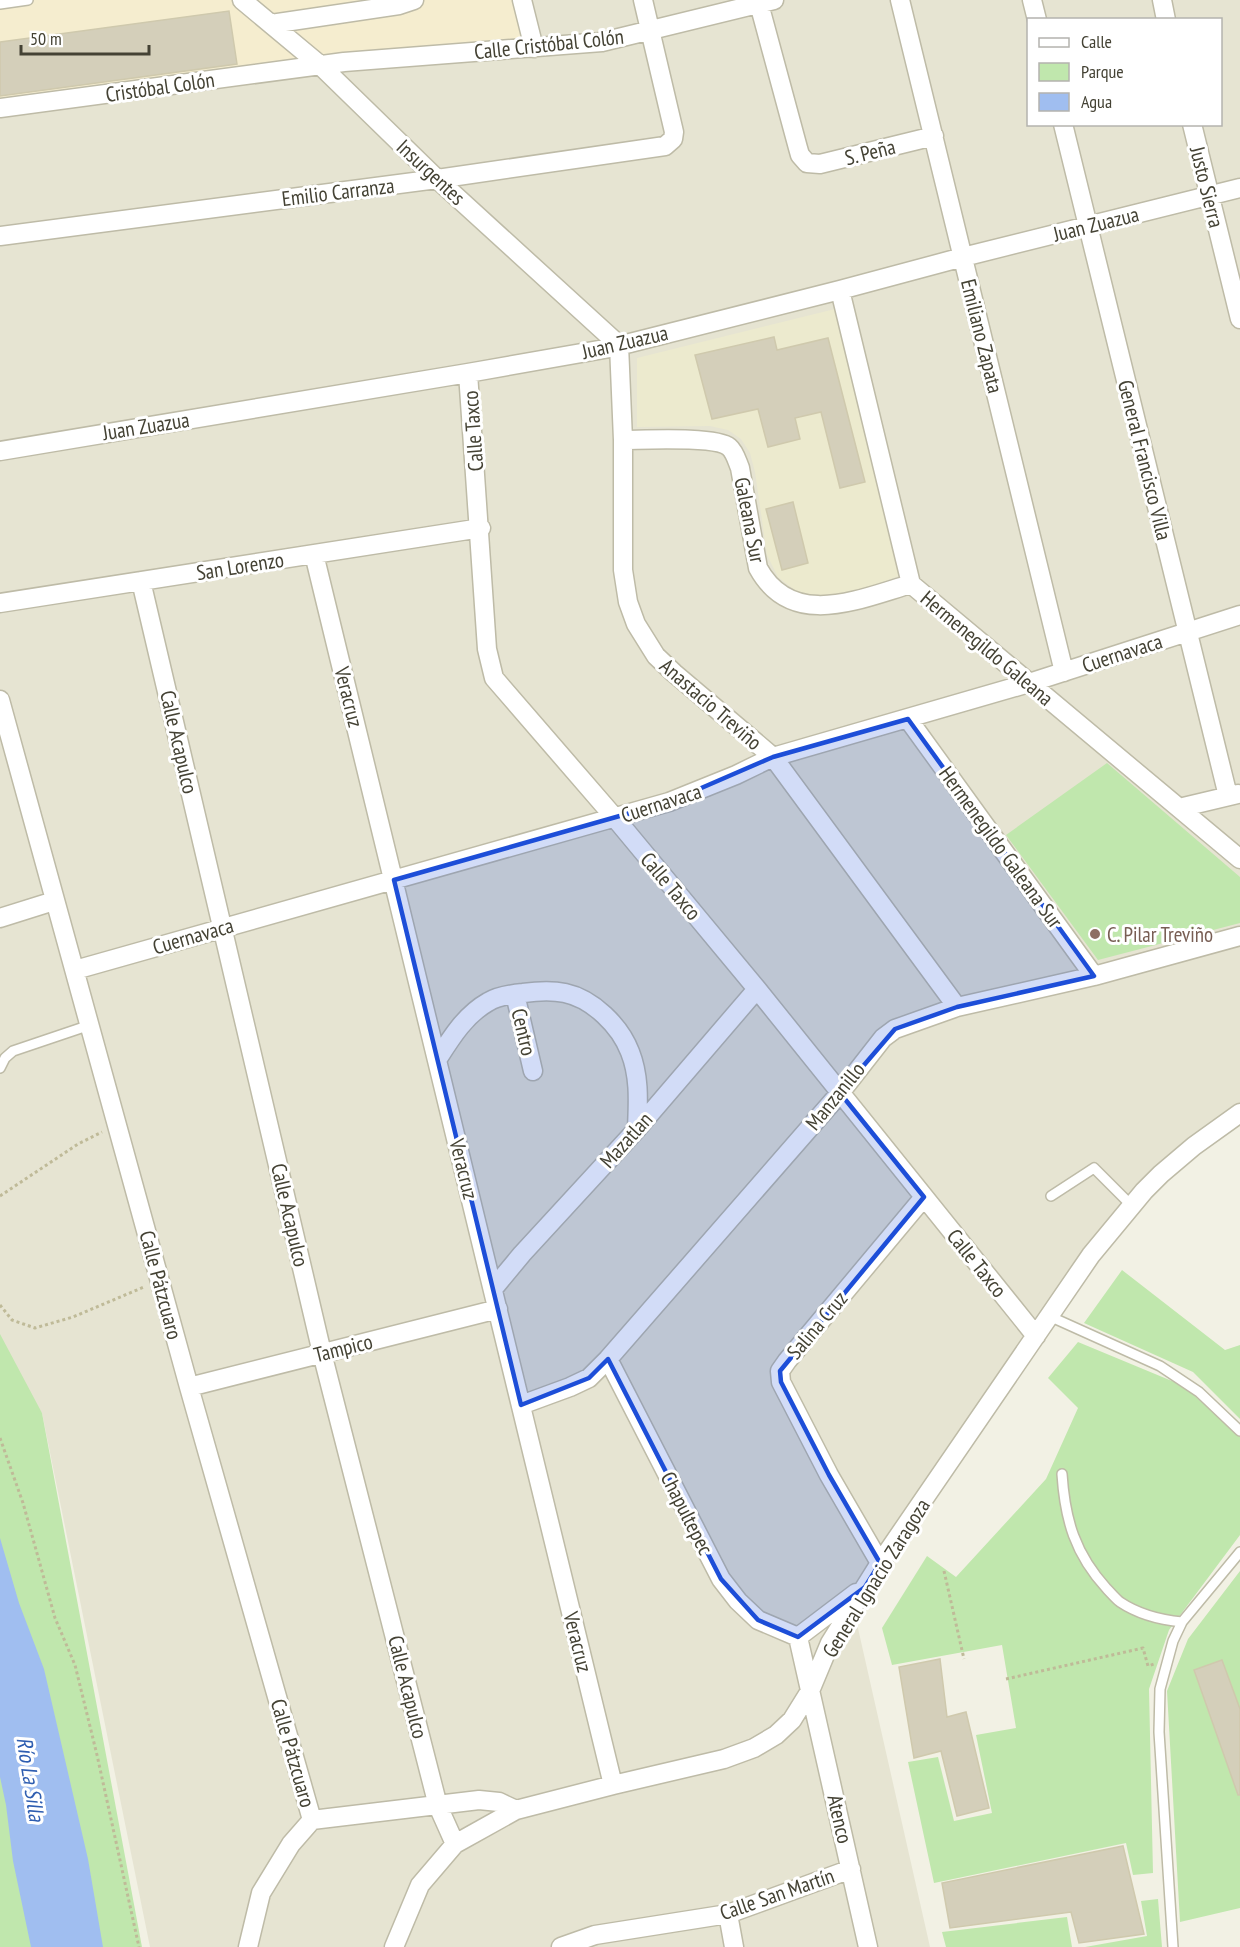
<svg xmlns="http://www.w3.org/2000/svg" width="1240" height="1947" font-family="'PT Sans Narrow',sans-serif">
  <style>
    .residential { fill: #e6e4d2; fill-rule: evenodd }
    .commercial { fill: #f5edcf }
    .education { fill: #eceace }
    .green { fill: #c0e7ad }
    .water { fill: #a0bef0 }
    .building { fill: #d4cfba; stroke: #cfc9ad; stroke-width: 1.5 }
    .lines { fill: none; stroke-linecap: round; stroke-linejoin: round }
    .lane-casing { stroke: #bebba7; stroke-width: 12 }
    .street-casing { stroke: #bebba7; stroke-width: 21 }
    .path { stroke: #bfba98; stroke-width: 3; stroke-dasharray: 3 3; stroke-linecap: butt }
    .lane { stroke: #fff; stroke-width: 9 }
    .street { stroke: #fff; stroke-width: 18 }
    .marked { fill: #1d4ed8; fill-opacity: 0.2; stroke: #1d4ed8; stroke-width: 4.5; stroke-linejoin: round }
    .education-dot { fill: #8d6e63; stroke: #fff; stroke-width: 2 }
    .labels { text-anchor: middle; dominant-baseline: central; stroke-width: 6; stroke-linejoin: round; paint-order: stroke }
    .street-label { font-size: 21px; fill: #444234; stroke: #fff }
    .education-label { font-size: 21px; fill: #785e54; stroke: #fff; text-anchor: start }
    .water-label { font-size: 22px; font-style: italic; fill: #2e5db0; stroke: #fff }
  </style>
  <rect width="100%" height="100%" fill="#f2f1e4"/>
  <path class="residential" d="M 252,0 L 1240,0 L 1240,1114 L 1183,1146 L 1036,1336 L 855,1615 L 930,1947 L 150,1947 L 42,1413 L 0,1361 L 0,110 ZM 1028,20 L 1220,20 L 1220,124 L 1028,124 Z"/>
  <path class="commercial" d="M 0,0 L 522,0 L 534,48 L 0,108 Z"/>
  <path class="education" d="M 835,309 L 901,575 L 840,598 L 801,595 L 778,577 L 767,555 L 755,472 L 750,453 L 741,439 L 728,430 L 710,426 L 637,427 L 637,358 Z"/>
  <path class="green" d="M 1107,763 L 1240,877 L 1240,923 L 1098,960 L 1006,835 Z
    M 1122,1270 L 1225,1350 L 1240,1345 L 1240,1419 L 1193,1372 L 1084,1323 Z
    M 0,1334 L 42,1413 L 142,1947 L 0,1947 Z
    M 1078,1342 L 1184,1386 L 1240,1437 L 1240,1535 L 1169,1630 L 1149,1689 L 1153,1873 L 1133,1875 L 1126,1843 L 934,1883 L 908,1762 L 938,1757 L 954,1821 L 992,1813 L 976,1735 L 1016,1728 L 1002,1645 L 892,1665 L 882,1628 L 927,1556 L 956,1577 L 1046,1479 L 1078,1408 L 1048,1378 Z
    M 1240,1571 L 1240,1908 L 1180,1922 L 1167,1691 L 1188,1639 Z
    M 1158,1899 L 1162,1947 L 1085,1947 L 1147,1936 L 1141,1901 Z
    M 1067,1917 L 1072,1947 L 946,1947 L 942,1932 Z"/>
  <path class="water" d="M 0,1538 L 19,1603 L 44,1669 L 88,1859 L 103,1947 L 31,1947 L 13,1861 L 6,1805 L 0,1777 Z"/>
  <path class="building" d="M 229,11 L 237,64 L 0,96 L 0,42 Z
    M 774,337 L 777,350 L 828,338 L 865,482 L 840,488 L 821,412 L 795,418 L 800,439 L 768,447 L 758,409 L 712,419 L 695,355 Z
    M 793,502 L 808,563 L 782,570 L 766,509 Z
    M 940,1659 L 947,1717 L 966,1712 L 989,1808 L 957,1816 L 941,1751 L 914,1758 L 899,1667 Z
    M 1222,1660 L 1240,1709 L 1240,1795 L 1238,1795 L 1194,1670 Z
    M 1123,1846 L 1144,1934 L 1079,1943 L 1071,1912 L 950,1928 L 942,1883 Z"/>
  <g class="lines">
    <defs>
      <path id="lane" d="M 0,4 L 28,0
        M 0,1068 L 5,1058 L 13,1051 L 90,1025
        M 1051,1196 L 1094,1168 L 1132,1206
        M 1049,1316 L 1160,1366 L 1199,1392 L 1240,1431
        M 1062,1474 C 1065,1520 1075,1554 1107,1589 C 1111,1593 1116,1599 1120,1602 C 1138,1614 1161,1620 1182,1622
        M 1173,1947 L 1159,1732 L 1160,1689 L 1173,1641 L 1182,1622 L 1240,1552"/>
      <path id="street" d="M 242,0 L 320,65 L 437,179 L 619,345 L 623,440 L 623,570 L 628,602 L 636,624 L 656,656 L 674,673 L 773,757 L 957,1007
        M 522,0 L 534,48
        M 758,0 L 798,148 L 800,155 L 807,163 L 820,164 L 934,136
        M 900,0 L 1064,672
        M 1032,0 L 1037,20
        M 1162,0 L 1166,20
        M 271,24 L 399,5 L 414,0
        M 0,108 L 344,62 L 602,42 L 774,0
        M 1063,124 L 1228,796
        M 1192,124 L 1240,319
        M 0,236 L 437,179 L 665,146 L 673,139 L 674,132 L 643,0
        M 840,290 L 911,584 L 1240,859
        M 468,373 L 487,649 L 494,678 L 615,818 L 757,989 L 1036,1336
        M 623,440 C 643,440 716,436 729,447 C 735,452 737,461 740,468 L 758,568 C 792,630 859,599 911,584
        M 0,451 L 468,373 L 610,348 L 840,290 L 963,257 L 1240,188
        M 314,554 L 613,1785
        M 141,581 L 322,1353 L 438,1806 L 455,1844
        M 0,603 L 481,528
        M 0,700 L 189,1387 L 312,1820
        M 908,719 L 1094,976
        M 1179,808 L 1238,794
        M 0,918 L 54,901
        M 75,970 L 669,802 L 736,775 L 773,757 L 1029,683 L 1240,615
        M 515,994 L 533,1071
        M 437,1060 C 451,1038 465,1015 488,1002 C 498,996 512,994 523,993 C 537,991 552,990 565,993 C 593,999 620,1026 630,1052 C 640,1077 638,1103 637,1129
        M 493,1289 L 522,1254 L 637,1129 L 757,989
        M 608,1359 L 721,1579 L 738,1601 L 758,1620 L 798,1637
        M 189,1387 L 498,1309
        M 521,1405 L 570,1387 L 589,1378 L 608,1359 L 840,1093 L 883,1038 L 895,1029 L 957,1007 L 1094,976 L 1240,936
        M 880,1563 L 829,1475 L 781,1382 L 780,1371 L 787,1361 L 924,1197
        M 856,1593 L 798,1637 L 868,1947
        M 312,1820 L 479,1800 L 499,1802 L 516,1810 L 613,1785 L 724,1759 L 754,1748 L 776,1735 L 792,1720 L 810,1691 L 830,1643 L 880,1563 L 1091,1255 L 1144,1191 L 1161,1174 L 1194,1146 L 1240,1113
        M 728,1914 L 734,1947
        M 248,1947 L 261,1893 L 291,1844 L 312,1820
        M 394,1947 L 420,1885 L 455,1844 L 516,1810
        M 561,1947 L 595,1935 L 728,1914 L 851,1869"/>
    </defs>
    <use href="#lane" class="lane-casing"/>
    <use href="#street" class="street-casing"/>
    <path class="path" d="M 0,1196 L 78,1144 L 102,1132
      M 0,1305 L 12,1320 L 35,1328 L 73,1317 L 144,1287
      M 0,1438 L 23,1503 L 55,1618 L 75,1665 L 97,1755 L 139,1947
      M 944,1571 L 964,1659
      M 1006,1679 L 1143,1648 L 1148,1666 L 1154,1664"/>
    <use href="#lane" class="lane"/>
    <use href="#street" class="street"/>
  </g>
  <path class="marked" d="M 908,719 L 1094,976 L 957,1007 L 895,1029 L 840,1093 L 924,1197 L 780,1371 L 781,1382 L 829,1475 L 880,1563 L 865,1587 L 798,1637 L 758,1620 L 721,1579 L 608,1359 L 589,1378 L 521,1405 L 394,880 L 669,802 L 773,757 Z"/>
  <circle class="education-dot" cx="1095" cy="934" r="6"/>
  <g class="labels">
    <g class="street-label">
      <text transform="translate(549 44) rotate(-6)">Calle Cristóbal Colón</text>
      <text transform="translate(160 87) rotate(-8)">Cristóbal Colón</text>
      <text transform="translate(870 152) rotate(-14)">S. Peña</text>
      <text transform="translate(431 172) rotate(43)">Insurgentes</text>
      <text transform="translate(1207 187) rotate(76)">Justo Sierra</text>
      <text transform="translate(338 192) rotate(-7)">Emilio Carranza</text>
      <text transform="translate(1096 224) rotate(-14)">Juan Zuazua</text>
      <text transform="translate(982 336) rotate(76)">Emiliano Zapata</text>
      <text transform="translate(625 342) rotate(-13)">Juan Zuazua</text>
      <text transform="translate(146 426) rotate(-9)">Juan Zuazua</text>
      <text transform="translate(473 431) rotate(-94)">Calle Taxco</text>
      <text transform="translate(1145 460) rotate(76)">General Francisco Villa</text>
      <text transform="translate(750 520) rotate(79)">Galeana Sur</text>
      <text transform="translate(240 566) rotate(-9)">San Lorenzo</text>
      <text transform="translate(987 648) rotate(40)">Hermenegildo Galeana</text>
      <text transform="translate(1122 653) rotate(-18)">Cuernavaca</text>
      <text transform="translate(349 697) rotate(76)">Veracruz</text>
      <text transform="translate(711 704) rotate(41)">Anastacio Treviño</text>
      <text transform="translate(179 742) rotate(77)">Calle Acapulco</text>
      <text transform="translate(661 803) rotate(-18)">Cuernavaca</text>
      <text transform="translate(1001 847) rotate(54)">Hermenegildo Galeana Sur</text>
      <text transform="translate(671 886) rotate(50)">Calle Taxco</text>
      <text transform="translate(193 936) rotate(-16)">Cuernavaca</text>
      <text transform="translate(524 1032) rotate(77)">Centro</text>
      <text transform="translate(835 1096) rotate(-51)">Manzanillo</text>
      <text transform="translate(626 1140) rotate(-48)">Mazatlan</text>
      <text transform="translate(464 1169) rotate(76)">Veracruz</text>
      <text transform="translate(290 1215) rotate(77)">Calle Acapulco</text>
      <text transform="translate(977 1263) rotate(51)">Calle Taxco</text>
      <text transform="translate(161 1285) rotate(75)">Calle Pátzcuaro</text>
      <text transform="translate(817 1325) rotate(-50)">Salina Cruz</text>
      <text transform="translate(343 1348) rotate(-14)">Tampico</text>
      <text transform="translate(687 1513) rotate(63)">Chapultepec</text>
      <text transform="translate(876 1578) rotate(-58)">General Ignacio Zaragoza</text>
      <text transform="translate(578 1642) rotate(76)">Veracruz</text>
      <text transform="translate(408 1687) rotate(76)">Calle Acapulco</text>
      <text transform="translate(293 1753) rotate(74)">Calle Pátzcuaro</text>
      <text transform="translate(840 1819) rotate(77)">Atenco</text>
      <text transform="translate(777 1894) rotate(-19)">Calle San Martín</text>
    </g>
    <g class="education-label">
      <text x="1107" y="934">C. Pilar Treviño</text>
    </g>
    <g class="water-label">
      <text transform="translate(31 1779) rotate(81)">Río La Silla</text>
    </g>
  </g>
  <rect x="1027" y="18" width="195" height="108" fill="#ffffff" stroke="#b4b3ae" stroke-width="1.5"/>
  <rect x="1039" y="38" width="30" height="9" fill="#ffffff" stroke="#b4b3ae" stroke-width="1.5"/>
  <text x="1081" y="48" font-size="18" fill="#444234">Calle</text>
  <rect x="1039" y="63" width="30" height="18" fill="#c0e7ad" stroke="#b4b3ae" stroke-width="1.5"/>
  <text x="1081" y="78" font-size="18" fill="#444234">Parque</text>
  <rect x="1039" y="93" width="30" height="18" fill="#a0bef0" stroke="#b4b3ae" stroke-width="1.5"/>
  <text x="1081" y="108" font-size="18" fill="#444234">Agua</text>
  <path d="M21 45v9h128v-9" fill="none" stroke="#444234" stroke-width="3"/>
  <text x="30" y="45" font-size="18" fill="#444234" stroke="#ffffff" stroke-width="4.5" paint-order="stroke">50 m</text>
</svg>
